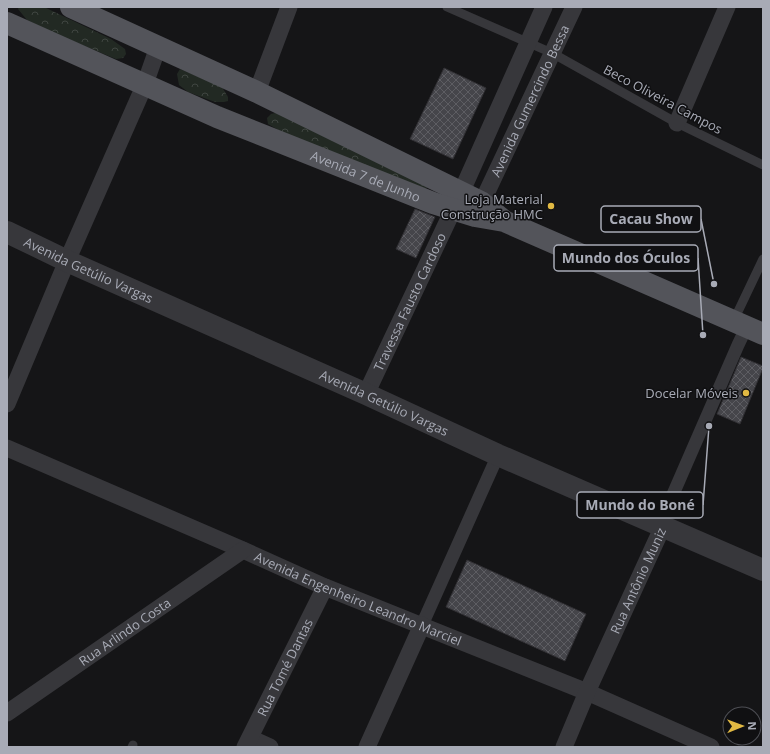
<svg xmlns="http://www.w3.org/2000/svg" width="770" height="754" font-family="'Open Sans',sans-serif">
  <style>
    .forest { fill: url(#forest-crowns) }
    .building { fill: url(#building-cross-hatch); stroke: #302f33 }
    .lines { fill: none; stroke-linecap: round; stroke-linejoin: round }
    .service { stroke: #37373b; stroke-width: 9 }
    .pedestrian { stroke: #37373b; stroke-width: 13 }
    .minor { stroke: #37373b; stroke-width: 17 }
    .tertiary { stroke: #37373b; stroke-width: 22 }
    .primary { stroke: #53545a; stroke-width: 22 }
    .poi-dot { fill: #e1b943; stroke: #101012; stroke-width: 1.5 }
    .labels { text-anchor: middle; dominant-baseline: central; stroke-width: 3; stroke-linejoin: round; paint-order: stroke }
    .street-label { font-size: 13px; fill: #a8abb6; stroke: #101012 }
    .poi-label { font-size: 13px; fill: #a8abb6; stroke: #101012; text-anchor: end }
    .leader { fill: none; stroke: #a8abb6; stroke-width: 1.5 }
    .callout-dot { fill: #a8abb6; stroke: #101012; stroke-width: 1.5 }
    .callout { fill: #101012; stroke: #a8abb6; stroke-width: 1.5 }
    .callout-label { font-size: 14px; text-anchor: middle; font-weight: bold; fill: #a8abb6 }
  </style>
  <defs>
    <pattern id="forest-crowns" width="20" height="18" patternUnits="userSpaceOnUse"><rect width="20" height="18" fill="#222923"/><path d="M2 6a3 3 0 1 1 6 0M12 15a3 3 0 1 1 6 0" fill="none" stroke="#3f4541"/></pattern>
    <pattern id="building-cross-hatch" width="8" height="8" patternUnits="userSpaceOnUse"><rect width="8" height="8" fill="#45454a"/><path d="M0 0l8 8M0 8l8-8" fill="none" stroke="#5d5d62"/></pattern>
  </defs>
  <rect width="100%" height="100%" fill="#151517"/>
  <path class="forest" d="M 19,7 L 44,7 L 111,39 L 125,49 L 126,54 L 123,58 L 116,59 L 53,33 L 27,20 L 18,9 Z
    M 180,69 L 222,87 L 228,97 L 228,101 L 224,102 L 215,102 L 188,92 L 179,85 L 177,74 Z
    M 279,112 L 428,184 L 427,188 L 420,189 L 289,136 L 268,124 L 267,118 L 271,114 Z"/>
  <path class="building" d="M 444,68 L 486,88 L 453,159 L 410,139 Z
    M 415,209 L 435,217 L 416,258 L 396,249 Z
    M 741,357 L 763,366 L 763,368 L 740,424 L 717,414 Z
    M 467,560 L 586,614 L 565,661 L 446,607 Z"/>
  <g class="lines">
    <path class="service" d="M 447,7 L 552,53 L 677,123 L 763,165
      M 734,320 L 763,259
      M 132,747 L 133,745"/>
    <path class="pedestrian" d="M 663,526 L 664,515 L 738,345 L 747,326
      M 422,625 L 498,455"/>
    <g class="minor">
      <path d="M 257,92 L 289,7"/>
      <path d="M 677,123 L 727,7"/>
      <path id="s1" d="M 477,213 L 574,7"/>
      <path id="s2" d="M 366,394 L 461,193 L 544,7"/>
      <path d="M 7,404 L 67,261 L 145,84 L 158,47"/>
      <path id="s3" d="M 7,448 L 243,550 L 325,587 L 587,692 L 711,747"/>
      <path id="s4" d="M 7,713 L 243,550"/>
      <path d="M 250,738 L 270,747"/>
      <path id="s5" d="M 245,747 L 325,587"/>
      <path d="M 367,747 L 422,625"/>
      <path id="s6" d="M 564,747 L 587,692 L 663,526"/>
    </g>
    <path class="tertiary" id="s7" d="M 7,232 L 67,261 L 366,394 L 498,455 L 763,570"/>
    <g class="primary">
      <path d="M 71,7 L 257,92 L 481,202 L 503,220"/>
      <path id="s8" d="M 7,23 L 217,117 L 433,203 L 475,216 L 504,221 L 763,334"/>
    </g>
  </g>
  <g class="poi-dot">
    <circle cx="551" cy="206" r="4"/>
    <circle cx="746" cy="393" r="4"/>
  </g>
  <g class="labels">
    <g class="street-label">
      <text transform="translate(663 99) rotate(28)">Beco Oliveira Campos</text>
      <text stroke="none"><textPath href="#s1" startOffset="124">Avenida Gumercindo Bessa</textPath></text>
      <text stroke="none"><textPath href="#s8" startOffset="390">Avenida 7 de Junho</textPath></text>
      <text stroke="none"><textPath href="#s7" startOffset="90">Avenida Getúlio Vargas</textPath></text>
      <text stroke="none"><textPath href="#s2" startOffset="102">Travessa Fausto Cardoso</textPath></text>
      <text stroke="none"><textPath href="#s7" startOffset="414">Avenida Getúlio Vargas</textPath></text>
      <text stroke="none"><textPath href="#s6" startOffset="182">Rua Antônio Muniz</textPath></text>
      <text stroke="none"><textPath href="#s3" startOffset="382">Avenida Engenheiro Leandro Marciel</textPath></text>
      <text stroke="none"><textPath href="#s4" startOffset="143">Rua Arlindo Costa</textPath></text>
      <text stroke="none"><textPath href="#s5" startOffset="89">Rua Tomé Dantas</textPath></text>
    </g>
    <g class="poi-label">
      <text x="543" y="199">Loja Material<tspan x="543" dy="15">Construção HMC</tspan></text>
      <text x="738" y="393">Docelar Móveis</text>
    </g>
  </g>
  <path class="leader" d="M714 284L701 219M703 335L698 258M709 426L703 505"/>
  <g class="callout-dot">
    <circle cx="714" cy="284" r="4"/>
    <circle cx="703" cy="335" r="4"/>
    <circle cx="709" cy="426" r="4"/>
  </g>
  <g class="callout">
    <rect x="601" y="206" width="100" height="26" rx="4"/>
    <rect x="554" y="245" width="144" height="26" rx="4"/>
    <rect x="577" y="492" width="126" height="26" rx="4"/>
  </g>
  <g class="callout-label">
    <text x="651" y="224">Cacau Show</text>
    <text x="626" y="263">Mundo dos Óculos</text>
    <text x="640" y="510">Mundo do Boné</text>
  </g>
  <rect width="770" height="754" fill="none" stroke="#a8abb6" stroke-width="16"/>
  <g transform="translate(742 726) rotate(89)"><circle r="19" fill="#101012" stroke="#4d4e54"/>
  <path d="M0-3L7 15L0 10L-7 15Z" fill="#e1b943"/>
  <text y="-6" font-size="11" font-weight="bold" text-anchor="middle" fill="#a8abb6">N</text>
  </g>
</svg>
